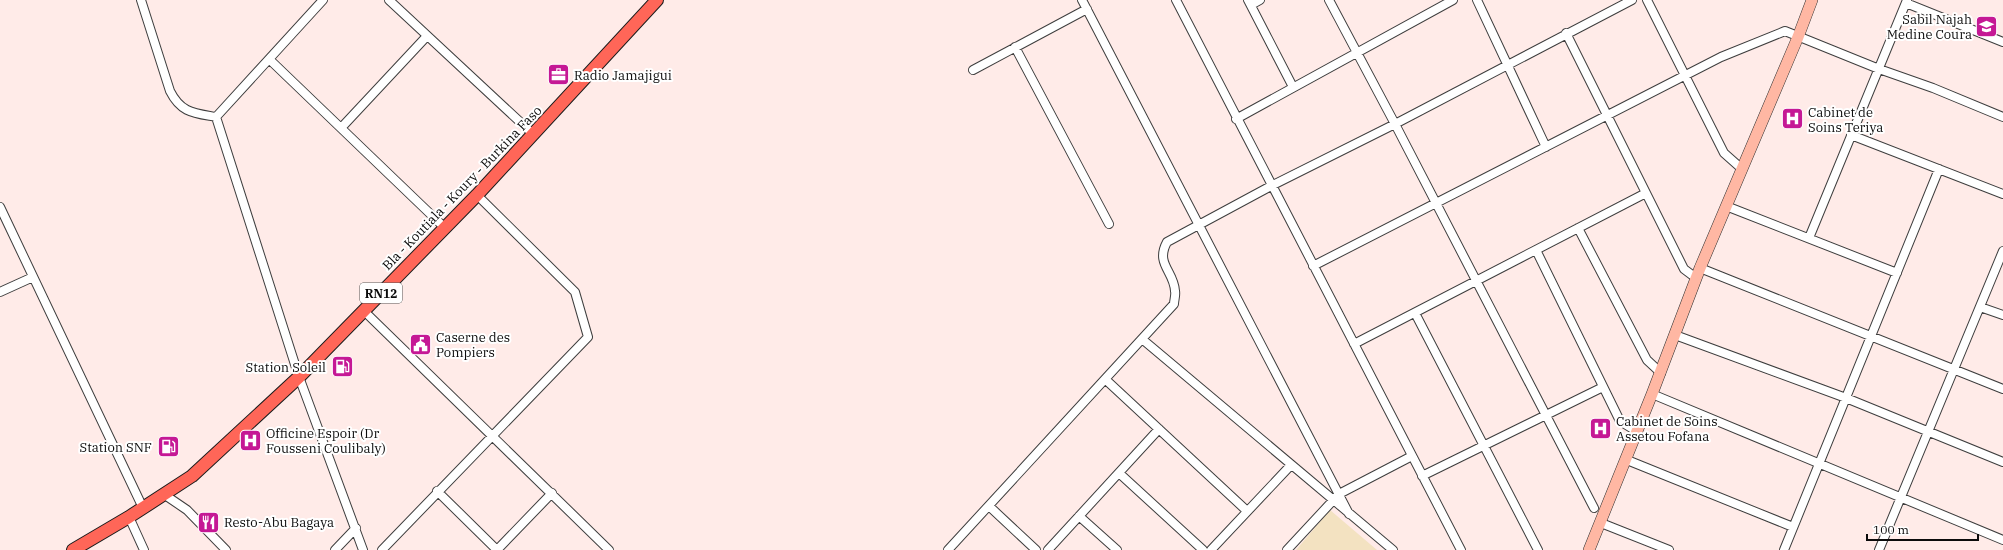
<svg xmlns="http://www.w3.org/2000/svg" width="2003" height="550" font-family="'IBM Plex Serif',serif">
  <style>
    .pitch { fill: #f3e2c1 }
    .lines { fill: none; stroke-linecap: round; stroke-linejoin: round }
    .street-casing { stroke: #3e3e3e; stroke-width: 10 }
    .secondary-casing { stroke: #2d2d2d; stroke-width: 12 }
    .primary-casing { stroke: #1c1c1c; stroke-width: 14 }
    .street { stroke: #fff; stroke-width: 8 }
    .secondary { stroke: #ffb7a3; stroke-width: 11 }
    .primary { stroke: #ff6658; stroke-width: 12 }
    .labels { text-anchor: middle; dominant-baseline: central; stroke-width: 4; stroke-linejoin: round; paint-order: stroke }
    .shield { fill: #fff; stroke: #545454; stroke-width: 1 }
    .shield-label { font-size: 12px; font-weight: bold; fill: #0b0b0b }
    .poi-label { font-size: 13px; fill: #0b0b0b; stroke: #fff; text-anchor: start }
    .street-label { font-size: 13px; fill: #0b0b0b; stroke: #fff }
  </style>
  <rect width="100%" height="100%" fill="#ffebe8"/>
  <path class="pitch" d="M 1330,510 L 1377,550 L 1296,550 Z"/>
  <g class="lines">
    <defs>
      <path id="street" d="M 141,0 L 170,91 C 181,113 194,113 216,117
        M 389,0 L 533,134
        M 1082,0 L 1349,514
        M 1176,0 L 1461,550
        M 1248,0 L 1293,87
        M 1329,0 L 1395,124 L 1594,508
        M 1477,0 L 1546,147
        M 1647,0 L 1724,153 L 1742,169
        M 1906,3 L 2003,42
        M 1251,5 L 1260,0
        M 1566,33 L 1684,269 L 1696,278
        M 1015,47 L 1109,224
        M 269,59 L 445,228
        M 973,70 L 1087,9
        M 216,117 L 299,377 L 363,550
        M 216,117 L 323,0
        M 1236,119 L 1453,0
        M 341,128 L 427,36
        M 1851,135 L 2003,194
        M 1726,206 L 1897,273
        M 0,207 L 143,508
        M 1578,228 L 1647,360 L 1661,373
        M 1809,238 L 1907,0
        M 1536,250 L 1620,421 L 1638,432
        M 1313,266 L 1721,57 L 1785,31 L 1879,69 L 1933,88 L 2003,117
        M 1700,268 L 2003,389
        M 0,292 L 33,277
        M 1980,307 L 2003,315
        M 364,311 L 609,550
        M 1415,313 L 1538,550
        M 1675,335 L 1846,398 L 2003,462
        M 1142,339 L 1393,550
        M 1354,344 L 1646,193
        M 1105,379 L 1247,511
        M 1652,394 L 2003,540
        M 1627,460 L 1793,527
        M 1119,473 L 1203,550
        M 1422,476 L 1603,387
        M 437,491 L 497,550 L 552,493
        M 165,495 L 187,510 L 226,550
        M 989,506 L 1036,550
        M 1079,516 L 1117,550
        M 129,517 L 144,550
        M 1601,523 L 1669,550
        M 335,550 L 356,528
        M 382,550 L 588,337 L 575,292 L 477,195
        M 948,550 L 1174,304 C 1174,300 1176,295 1175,291 C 1174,271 1155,264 1167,242 L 1271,186 L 1395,124 L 1632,0
        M 1048,550 L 1159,429
        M 1211,550 L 1291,465
        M 1287,550 L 1339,494 L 1412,456
        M 1784,550 L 1939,169
        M 1879,550 L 2003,251"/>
      <path id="secondary" d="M 1589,550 L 1652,394 L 1700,268 L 1798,37 L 1812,0"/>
      <path id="primary" d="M 73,550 L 129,517 L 192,476 L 299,377 L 477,195 L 657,0"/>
    </defs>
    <use href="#street" class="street-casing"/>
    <use href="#secondary" class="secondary-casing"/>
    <use href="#primary" class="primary-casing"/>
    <use href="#street" class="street"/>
    <use href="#secondary" class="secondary"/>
    <use href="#primary" class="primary"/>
  </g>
  <defs>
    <symbol id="school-square" viewBox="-11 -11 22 22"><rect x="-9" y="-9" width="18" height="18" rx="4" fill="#c51895" stroke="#fff"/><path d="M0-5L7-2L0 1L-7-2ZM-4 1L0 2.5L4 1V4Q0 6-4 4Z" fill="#fff"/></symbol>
    <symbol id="office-square" viewBox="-11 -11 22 22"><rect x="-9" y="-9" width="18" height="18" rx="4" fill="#c51895" stroke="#fff"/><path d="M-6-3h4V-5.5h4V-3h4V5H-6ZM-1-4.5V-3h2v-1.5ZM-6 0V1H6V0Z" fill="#fff"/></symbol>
    <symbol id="hospital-square" viewBox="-11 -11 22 22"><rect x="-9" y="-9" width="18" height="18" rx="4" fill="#c51895" stroke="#fff"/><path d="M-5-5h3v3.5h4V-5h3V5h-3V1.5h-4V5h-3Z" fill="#fff"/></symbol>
    <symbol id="civic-square" viewBox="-11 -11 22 22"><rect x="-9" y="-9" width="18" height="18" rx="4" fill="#c51895" stroke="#fff"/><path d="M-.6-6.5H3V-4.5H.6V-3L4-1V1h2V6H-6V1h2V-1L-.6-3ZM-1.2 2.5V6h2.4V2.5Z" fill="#fff"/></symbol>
    <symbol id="fuel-square" viewBox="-11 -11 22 22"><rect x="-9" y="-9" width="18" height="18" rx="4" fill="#c51895" stroke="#fff"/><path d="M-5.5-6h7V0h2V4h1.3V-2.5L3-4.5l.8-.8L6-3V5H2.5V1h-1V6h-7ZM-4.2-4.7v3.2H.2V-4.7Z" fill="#fff"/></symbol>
    <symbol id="restaurant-square" viewBox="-11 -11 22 22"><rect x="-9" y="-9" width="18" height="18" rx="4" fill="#c51895" stroke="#fff"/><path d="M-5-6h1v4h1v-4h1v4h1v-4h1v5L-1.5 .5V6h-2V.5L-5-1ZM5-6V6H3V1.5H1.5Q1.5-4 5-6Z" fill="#fff"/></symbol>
  </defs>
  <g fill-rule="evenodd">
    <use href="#school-square" x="1974" y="14" width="25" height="25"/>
    <use href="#office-square" x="546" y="62" width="25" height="25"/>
    <use href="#hospital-square" x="1780" y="106" width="25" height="25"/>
    <use href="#civic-square" x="408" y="332" width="25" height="25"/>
    <use href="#fuel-square" x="330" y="354" width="25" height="25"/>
    <use href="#hospital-square" x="1588" y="416" width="25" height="25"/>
    <use href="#hospital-square" x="238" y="428" width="25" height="25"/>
    <use href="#fuel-square" x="156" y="434" width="25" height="25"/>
    <use href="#restaurant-square" x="196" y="510" width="25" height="25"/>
  </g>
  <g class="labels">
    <rect class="shield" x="360" y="283" width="42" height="20" rx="3"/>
    <g class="shield-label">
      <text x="381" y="293">RN12</text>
    </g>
    <g class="poi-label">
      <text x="1972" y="19" text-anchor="end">Sabil Najah<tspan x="1972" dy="15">Medine Coura</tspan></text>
      <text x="574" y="75">Radio Jamajigui</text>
      <text x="1808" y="112">Cabinet de<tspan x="1808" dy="15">Soins Teriya</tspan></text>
      <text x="436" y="337">Caserne des<tspan x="436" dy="15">Pompiers</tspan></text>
      <text x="326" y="367" text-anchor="end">Station Soleil</text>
      <text x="1616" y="421">Cabinet de Soins<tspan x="1616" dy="15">Assetou Fofana</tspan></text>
      <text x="266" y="433">Officine Espoir (Dr<tspan x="266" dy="15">Fousseni Coulibaly)</tspan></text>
      <text x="152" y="447" text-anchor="end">Station SNF</text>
      <text x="224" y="522">Resto-Abu Bagaya</text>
    </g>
    <g class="street-label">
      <text transform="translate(462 188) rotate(-46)">Bla - Koutiala - Koury - Burkina Faso</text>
    </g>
  </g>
  <path d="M1867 534v6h111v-6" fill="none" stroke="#0b0b0b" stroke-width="2"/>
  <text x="1873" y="534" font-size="12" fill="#0b0b0b" stroke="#ffffff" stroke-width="3" paint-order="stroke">100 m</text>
</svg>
